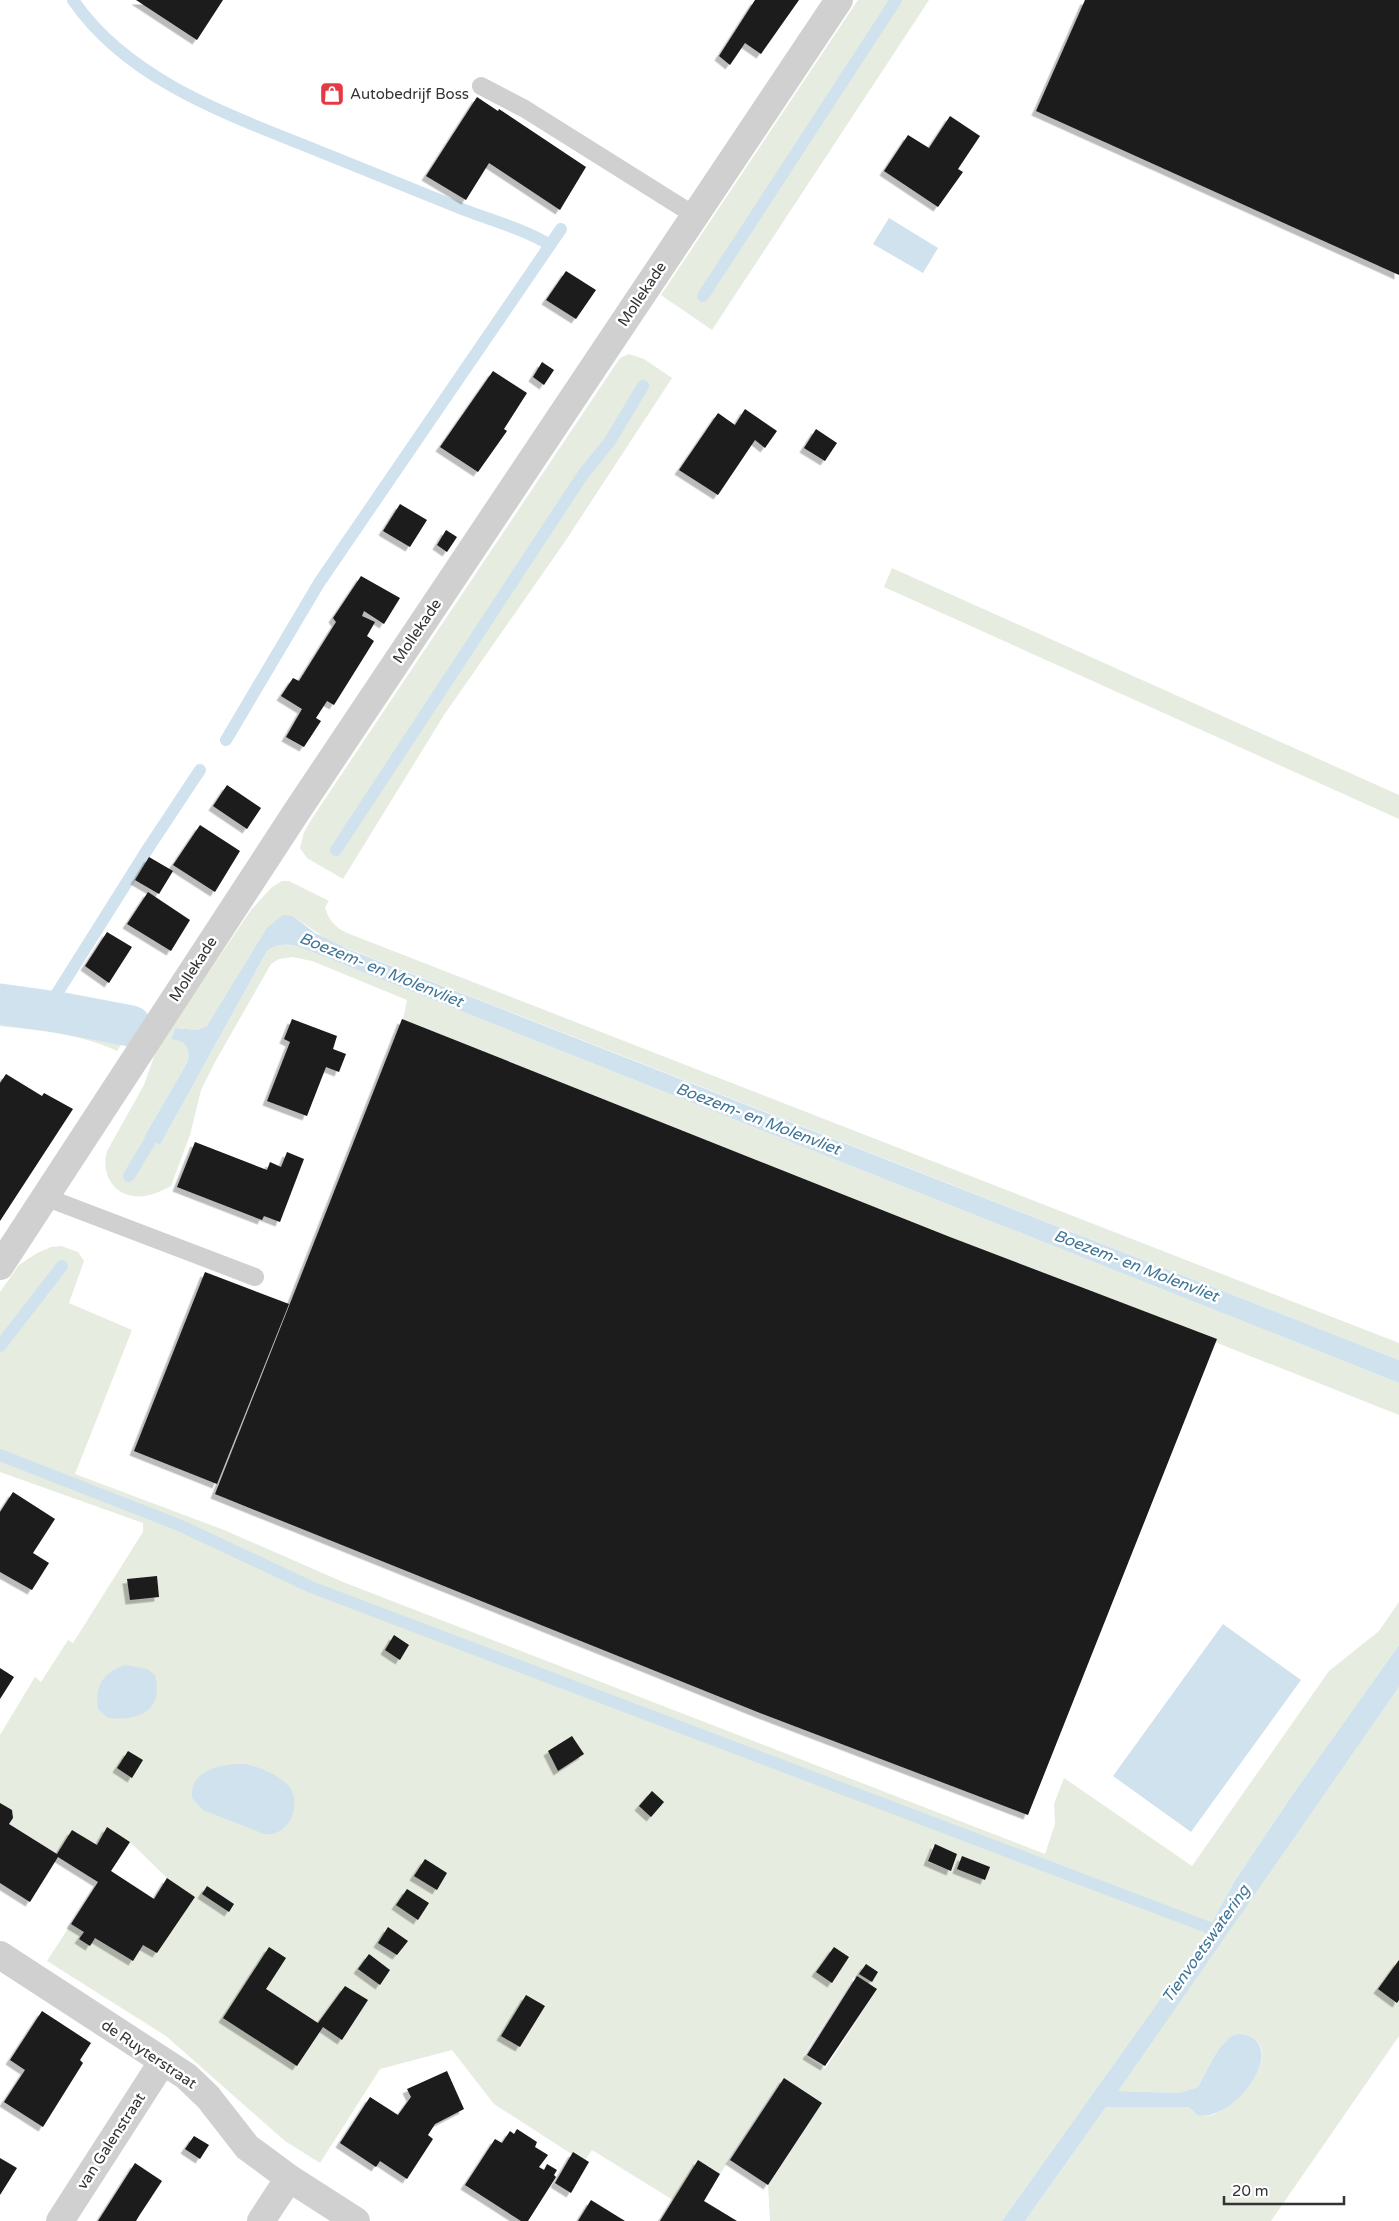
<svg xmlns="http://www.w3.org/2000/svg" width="1399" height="2221" font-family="'Varela Round',sans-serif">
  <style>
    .green { fill: #e6ecdf; fill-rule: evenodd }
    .water { fill: #cfe2ee }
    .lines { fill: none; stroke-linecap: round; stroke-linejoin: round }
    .stream { stroke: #cfe2ee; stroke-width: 12 }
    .canal { stroke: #cfe2ee; stroke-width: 41 }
    .building { fill: #1a1a1a; filter: url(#shadow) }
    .service { stroke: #d0d0d0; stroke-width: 18 }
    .minor { stroke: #d0d0d0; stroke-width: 28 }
    .labels { text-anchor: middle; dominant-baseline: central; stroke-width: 5; stroke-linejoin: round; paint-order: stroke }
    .poi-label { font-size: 15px; fill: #333; stroke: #fff; text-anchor: start }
    .street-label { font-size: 15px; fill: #333; stroke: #fff }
    .water-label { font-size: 16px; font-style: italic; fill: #3f7597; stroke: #fff }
  </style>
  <defs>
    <filter id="shadow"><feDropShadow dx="-4.5" dy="4.5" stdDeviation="0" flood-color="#0004"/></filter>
  </defs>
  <rect width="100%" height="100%" fill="#fff"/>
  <path class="green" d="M 858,0 L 929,0 L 712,330 L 661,295 Z
    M 629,354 L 644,359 L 672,378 L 566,540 L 444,715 L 343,879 L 307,858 L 300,848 L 304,832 L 313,817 L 620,358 Z
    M 892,568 L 1399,795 L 1399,819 L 884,587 Z
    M 282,881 L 289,881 L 329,901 L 325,907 C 329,921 335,927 347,933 L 1399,1343 L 1399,1360 L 329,941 L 293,916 L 207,1026 L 199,1030 L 175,1028 L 171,1038 C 185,1041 190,1046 188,1061 L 144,1137 L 160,1145 L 267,951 C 277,944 285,944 297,946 L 1399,1383 L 1399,1415 L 403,1020 L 407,1000 L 312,961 L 292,957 L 279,959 L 271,964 L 215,1062 L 201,1090 L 190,1135 L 171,1186 C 160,1192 147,1198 133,1196 C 111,1193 101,1171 107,1151 L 144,1085 L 157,1048 L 251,910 L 272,887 Z
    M 0,987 L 86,1000 L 141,1015 L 117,1051 C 78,1033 42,1031 0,1026 Z
    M 61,1246 L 78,1252 L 84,1261 L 69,1303 L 132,1330 L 75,1474 L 224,1530 L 343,1582 L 1045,1854 L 1055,1824 L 1054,1804 L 1064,1778 L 1192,1866 L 1329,1671 L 1379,1631 L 1399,1602 L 1399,1645 L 1293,1794 L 1234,1882 L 1203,1939 L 1002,2221 L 770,2221 L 768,2185 L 822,2103 L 784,2078 L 720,2174 L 698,2160 L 673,2200 L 592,2150 L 584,2162 L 494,2104 L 452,2050 L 380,2069 L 320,2163 L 285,2141 L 166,2036 L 47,1961 L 71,1924 L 84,1932 L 79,1939 L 90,1946 L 95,1938 L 132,1961 L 143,1945 L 157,1953 L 195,1897 L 167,1878 L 130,1842 L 107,1827 L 97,1845 L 72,1830 L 57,1854 L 9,1824 L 13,1818 L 12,1810 L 0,1804 L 0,1735 L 35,1677 L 41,1682 L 68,1640 L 73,1643 L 143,1532 L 143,1523 L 0,1472 L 0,1292 L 19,1265 L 37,1253 L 51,1247 ZM 933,1845 L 955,1853 L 949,1870 L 927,1862 ZM 854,1977 L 876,1991 L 825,2069 L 804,2055 Z
    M 1399,1687 L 1399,2036 L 1271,2221 L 1025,2221 L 1106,2107 L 1190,2107 C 1194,2115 1204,2117 1213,2115 C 1236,2107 1288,2050 1247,2035 C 1242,2034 1236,2033 1232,2036 C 1216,2048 1207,2070 1198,2087 L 1179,2093 L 1117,2091 Z"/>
  <path class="water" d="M 889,218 L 938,248 L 923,273 L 873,244 Z
    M 283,915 L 293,916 L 315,933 L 348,949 L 1399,1360 L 1399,1383 L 297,946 C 285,944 277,944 267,951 L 160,1145 L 144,1137 L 188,1061 C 190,1046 185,1041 171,1039 L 175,1028 L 198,1030 L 207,1026 L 267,928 Z
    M 1223,1624 L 1301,1680 L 1191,1832 L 1113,1776 Z
    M 1399,1645 L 1399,1687 L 1118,2091 L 1179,2093 L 1198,2087 C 1207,2071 1216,2047 1232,2036 C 1236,2033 1242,2034 1247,2035 C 1281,2048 1248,2094 1229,2106 C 1219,2112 1209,2118 1197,2115 L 1189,2107 L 1106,2107 L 1025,2221 L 1002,2221 L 1203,1939 L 1234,1882 L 1293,1794 Z
    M 125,1665 L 147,1669 L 155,1675 C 164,1711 139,1721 108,1718 L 98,1709 C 95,1686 102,1673 125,1665 Z
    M 246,1764 C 261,1768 280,1775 290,1788 C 303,1807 286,1838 264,1834 L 203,1810 L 192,1798 C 190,1768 223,1764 246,1764 Z"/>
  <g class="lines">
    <path class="stream" d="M 73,0 C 127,79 226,114 311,148 C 361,168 412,189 462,209 C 490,220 524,229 550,245
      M 703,296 L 896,0
      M 226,740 L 319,583 L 561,229
      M 336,850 L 582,476 L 610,441 L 643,386
      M 50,1011 L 56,995 L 149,847 L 200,770
      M 129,1176 L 159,1126
      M 0,1346 L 62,1266
      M 0,1455 L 179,1525 L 311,1587 L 1215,1930"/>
    <path class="canal" d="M 0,1004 L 57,1012 L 131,1026"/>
  </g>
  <path class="building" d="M 136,0 L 223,0 L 197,40 Z
    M 755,0 L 799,0 L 761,54 L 745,43 L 730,65 L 719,56 Z
    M 1085,0 L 1399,0 L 1399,275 L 1036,111 Z
    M 477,97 L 498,111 L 499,109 L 586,167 L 560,210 L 489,163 L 466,200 L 426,176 Z
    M 950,116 L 980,136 L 958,169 L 963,172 L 938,207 L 884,171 L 908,135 L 929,148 Z
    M 566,271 L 596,290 L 576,319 L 546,300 Z
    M 542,362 L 554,370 L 544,385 L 533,377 Z
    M 493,371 L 527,393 L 504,429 L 507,431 L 478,472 L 440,447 Z
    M 745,409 L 777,431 L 765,448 L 755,440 L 718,495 L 679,470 L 718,413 L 735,425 Z
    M 816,429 L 837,443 L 825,461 L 804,448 Z
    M 400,504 L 427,520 L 410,547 L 383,531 Z
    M 446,530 L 457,537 L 447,552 L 437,545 Z
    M 361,576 L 400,598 L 384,624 L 364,611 L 362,616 L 375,622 L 367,636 L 374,641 L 334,705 L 327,701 L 316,718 L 321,721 L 304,747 L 286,737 L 302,709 L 281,696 L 293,678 L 299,681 L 336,622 L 333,618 Z
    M 227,785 L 261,808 L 247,829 L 213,806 Z
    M 200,825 L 240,851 L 215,892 L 173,865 Z
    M 149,857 L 173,871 L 159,894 L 135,880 Z
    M 148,892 L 190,920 L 171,951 L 127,924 Z
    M 107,932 L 132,947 L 109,983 L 85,966 Z
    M 292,1019 L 337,1036 L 333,1049 L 346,1054 L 339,1072 L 326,1067 L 307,1116 L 267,1101 L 290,1042 L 284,1039 Z
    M 402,1019 L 950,1237 L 1217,1339 L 1028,1815 L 760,1713 L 215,1494 Z
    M 6,1074 L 42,1096 L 44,1093 L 73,1109 L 0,1221 L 0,1083 Z
    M 195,1142 L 267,1170 L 270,1162 L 281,1167 L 287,1152 L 304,1159 L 280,1222 L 264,1216 L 262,1220 L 177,1187 Z
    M 205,1272 L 289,1304 L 217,1484 L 134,1451 Z
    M 13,1492 L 55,1519 L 33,1553 L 49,1563 L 32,1590 L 0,1572 L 0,1512 Z
    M 157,1576 L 159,1597 L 130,1600 L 127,1579 Z
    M 394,1635 L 409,1645 L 400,1660 L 385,1650 Z
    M 0,1668 L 14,1677 L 0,1699 Z
    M 572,1736 L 584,1754 L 558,1771 L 548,1751 Z
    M 128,1751 L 143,1760 L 132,1778 L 117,1768 Z
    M 652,1791 L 664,1802 L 651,1817 L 639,1806 Z
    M 0,1803 L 12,1810 L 13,1818 L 9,1824 L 57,1854 L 72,1830 L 97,1845 L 107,1827 L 130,1842 L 111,1871 L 154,1899 L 167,1878 L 195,1897 L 157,1953 L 143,1945 L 133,1961 L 95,1938 L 90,1946 L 79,1939 L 84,1932 L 71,1924 L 98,1882 L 58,1857 L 30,1902 L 0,1883 Z
    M 935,1844 L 957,1854 L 951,1871 L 928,1861 Z
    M 962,1856 L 990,1867 L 985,1880 L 957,1869 Z
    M 425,1859 L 447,1873 L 437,1890 L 414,1876 Z
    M 207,1886 L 234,1904 L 229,1912 L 202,1894 Z
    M 407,1889 L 429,1903 L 418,1920 L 396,1905 Z
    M 388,1927 L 408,1941 L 397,1955 L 378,1943 Z
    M 269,1947 L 286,1958 L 266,1989 L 318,2023 L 345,1986 L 368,2000 L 342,2040 L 323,2027 L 297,2066 L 223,2018 Z
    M 834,1947 L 849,1957 L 832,1983 L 816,1972 Z
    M 369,1954 L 390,1970 L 380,1985 L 358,1969 Z
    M 1399,1960 L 1399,2000 L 1397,2003 L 1378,1989 Z
    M 866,1964 L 878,1972 L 872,1982 L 859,1974 Z
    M 857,1976 L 877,1989 L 825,2066 L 807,2055 Z
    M 526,1995 L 545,2006 L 520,2047 L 501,2036 Z
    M 42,2011 L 91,2043 L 80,2060 L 83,2063 L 43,2127 L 4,2102 L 25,2070 L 10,2060 Z
    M 447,2071 L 464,2109 L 435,2124 L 428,2135 L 433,2139 L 407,2179 L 380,2161 L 376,2167 L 340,2143 L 370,2097 L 398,2115 L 411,2097 L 407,2089 Z
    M 784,2078 L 822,2103 L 768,2185 L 730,2160 Z
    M 517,2129 L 537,2142 L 535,2147 L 548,2155 L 539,2167 L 544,2170 L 547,2164 L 557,2170 L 554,2175 L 556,2177 L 528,2221 L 521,2221 L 465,2185 L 495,2139 L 502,2143 L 510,2131 L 514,2134 Z
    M 194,2136 L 209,2145 L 200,2159 L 185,2149 Z
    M 573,2152 L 589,2162 L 571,2193 L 555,2183 Z
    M 0,2158 L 17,2168 L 0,2195 Z
    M 698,2160 L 720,2174 L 704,2201 L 737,2221 L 660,2221 Z
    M 135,2163 L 162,2181 L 139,2216 L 136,2221 L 98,2221 Z
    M 591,2200 L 625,2221 L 578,2221 Z"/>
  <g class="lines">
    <path class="service" d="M 481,86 L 525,109 L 694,215
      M 45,1197 L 255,1277"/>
    <path class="minor" d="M 0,1266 L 299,808 L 839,0
      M 0,1955 L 186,2076 L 208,2097 L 247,2147 L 289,2178 L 356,2221
      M 60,2221 L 163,2061
      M 261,2221 L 289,2178"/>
  </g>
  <defs>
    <symbol id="shop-square" viewBox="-11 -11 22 22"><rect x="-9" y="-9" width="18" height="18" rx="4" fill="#e63946" stroke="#fff"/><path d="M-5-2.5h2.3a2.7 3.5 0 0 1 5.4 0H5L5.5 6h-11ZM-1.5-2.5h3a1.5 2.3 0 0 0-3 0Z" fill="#fff"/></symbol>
  </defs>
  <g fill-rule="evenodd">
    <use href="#shop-square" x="318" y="80" width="28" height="28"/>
  </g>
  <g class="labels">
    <g class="poi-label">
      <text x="350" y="94">Autobedrijf Boss</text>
    </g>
    <g class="street-label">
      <text transform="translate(642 294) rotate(-56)">Mollekade</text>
      <text transform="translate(417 631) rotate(-56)">Mollekade</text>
      <text transform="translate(193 969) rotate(-57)">Mollekade</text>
      <text transform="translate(149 2054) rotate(34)">de Ruyterstraat</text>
      <text transform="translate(111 2141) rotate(-57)">van Galenstraat</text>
    </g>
    <g class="water-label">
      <text transform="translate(381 970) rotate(22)">Boezem- en Molenvliet</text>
      <text transform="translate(758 1119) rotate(21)">Boezem- en Molenvliet</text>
      <text transform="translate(1136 1266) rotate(21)">Boezem- en Molenvliet</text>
      <text transform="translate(1206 1944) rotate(-55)">Tienvoetswatering</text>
    </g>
  </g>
  <path d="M1224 2196v8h120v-8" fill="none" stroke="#333333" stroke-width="2.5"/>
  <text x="1232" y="2196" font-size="15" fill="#333333" stroke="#ffffff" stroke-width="4" paint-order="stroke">20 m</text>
</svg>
